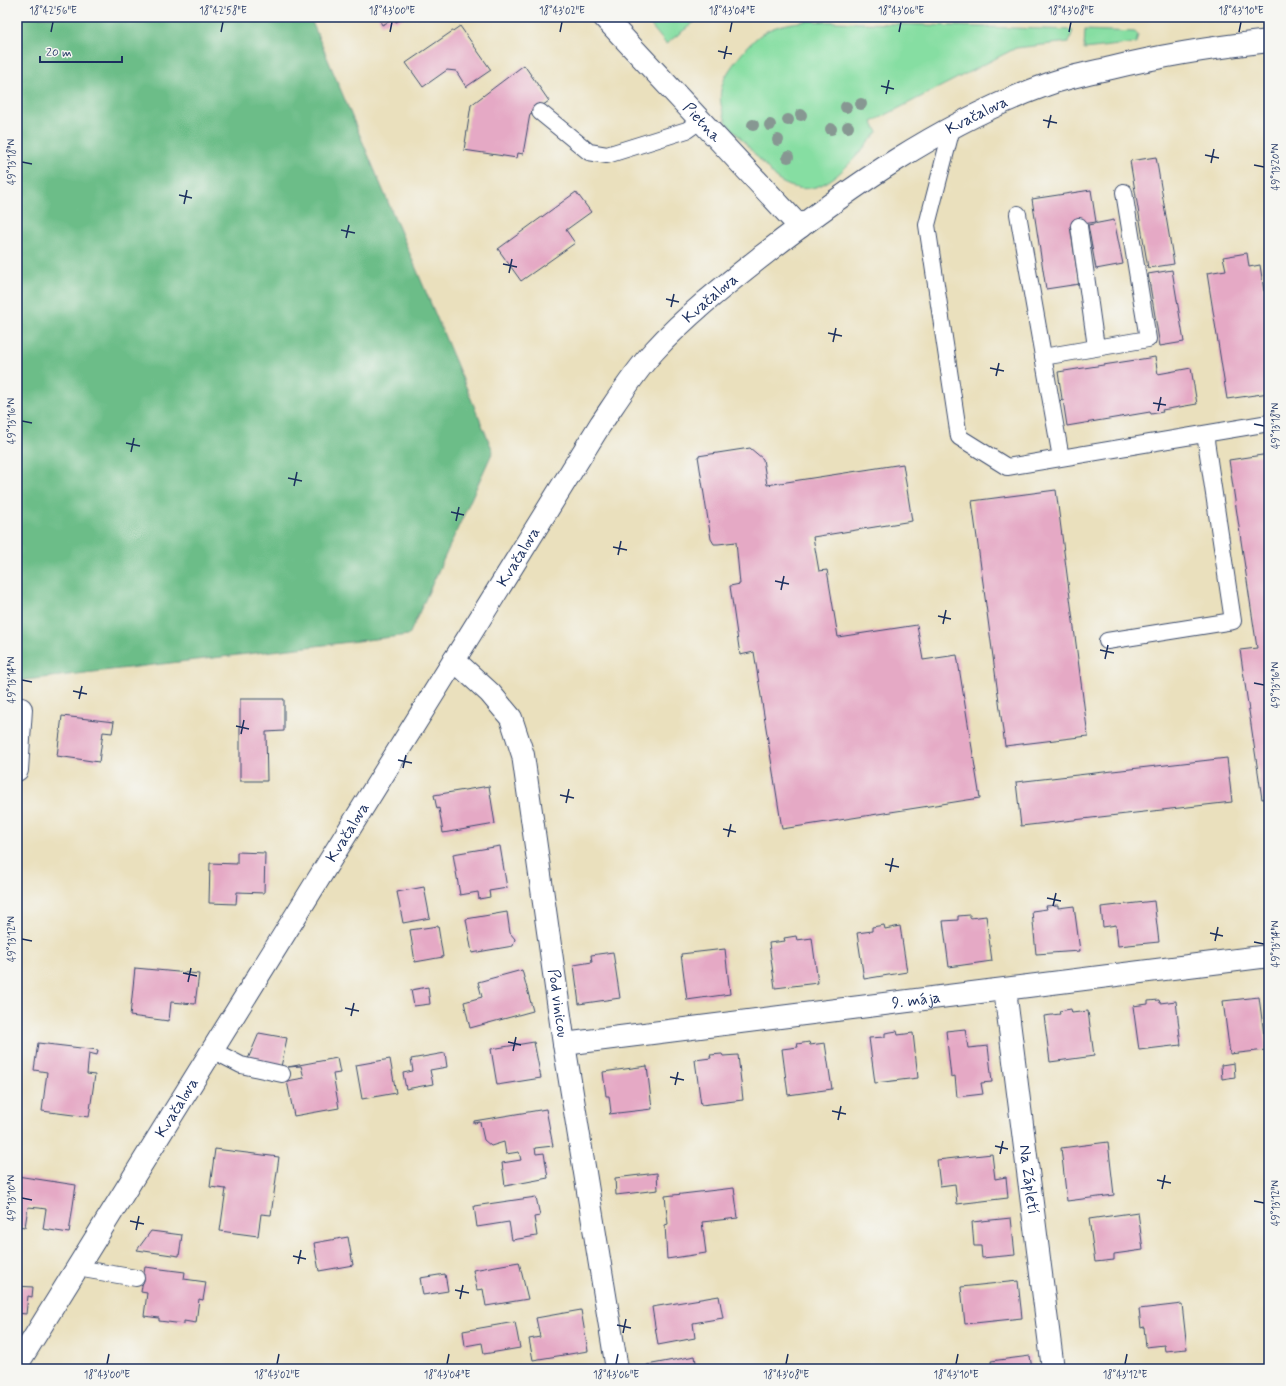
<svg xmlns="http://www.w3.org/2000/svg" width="1286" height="1386" font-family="Mynerve,sans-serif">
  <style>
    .green { fill: #86dea2; stroke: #508680 }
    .forest { fill: #6cbd88; stroke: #447673 }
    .building { fill: #e5a9c5 }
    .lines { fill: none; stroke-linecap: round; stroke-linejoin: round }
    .service-casing { stroke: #3a4a6c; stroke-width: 18 }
    .minor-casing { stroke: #3a4a6c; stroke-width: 24 }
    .service { stroke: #fff; stroke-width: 16 }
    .minor { stroke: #fff; stroke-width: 22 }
    .tree { fill: #879792 }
    .ticks { fill: none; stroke: #1b2f5e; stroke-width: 1.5 }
    .labels { text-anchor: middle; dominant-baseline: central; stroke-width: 4; stroke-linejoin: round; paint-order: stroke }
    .street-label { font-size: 16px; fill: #1b2f5e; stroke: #f6f6f2 }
    .neatline { fill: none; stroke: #1b2f5e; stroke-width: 1.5 }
    .ticks-label { font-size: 10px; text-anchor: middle; fill: #1b2f5e }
  </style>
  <rect width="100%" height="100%" fill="#f6f6f2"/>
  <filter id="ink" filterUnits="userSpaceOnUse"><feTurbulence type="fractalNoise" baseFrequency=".025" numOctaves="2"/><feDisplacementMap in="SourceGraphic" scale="8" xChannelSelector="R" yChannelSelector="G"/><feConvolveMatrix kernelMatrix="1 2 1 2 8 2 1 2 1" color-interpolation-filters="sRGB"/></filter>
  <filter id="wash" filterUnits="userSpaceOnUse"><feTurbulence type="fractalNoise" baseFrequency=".012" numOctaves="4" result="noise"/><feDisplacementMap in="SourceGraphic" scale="16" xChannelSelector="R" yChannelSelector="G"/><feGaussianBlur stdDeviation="0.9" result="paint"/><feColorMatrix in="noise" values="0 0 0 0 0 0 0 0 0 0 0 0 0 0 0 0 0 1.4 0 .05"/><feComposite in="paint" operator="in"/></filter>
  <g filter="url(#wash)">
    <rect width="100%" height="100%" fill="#eae0bd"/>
    <path class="green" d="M 644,17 L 701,17 L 666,44 Z
      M 806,21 L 1073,30 L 1069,42 L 1016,48 L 872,122 L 878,132 C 850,161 822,208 778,180 L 727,123 C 714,94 721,79 740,56 C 747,47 755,38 765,32 C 777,25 792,23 806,21 Z
      M 1085,30 L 1135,32 L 1138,35 L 1136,43 L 1084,49 Z"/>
    <path class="forest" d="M 17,17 L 310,17 L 493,451 L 409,635 L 17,681 Z"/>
    <g id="blocks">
      <path class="building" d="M 378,17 L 405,17 L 396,22 L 394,19 L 382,25 Z
        M 460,26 L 491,70 L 466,87 L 456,71 L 447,70 L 423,87 L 406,63 Z
        M 524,65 L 549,101 L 530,114 L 523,154 L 518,153 L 517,158 L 464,150 L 471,105 Z
        M 1156,157 L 1174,264 L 1148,268 L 1130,161 Z
        M 1091,190 L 1096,222 L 1070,226 L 1079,284 L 1046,289 L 1032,199 Z
        M 576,192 L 591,212 L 566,230 L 575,243 L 521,281 L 498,249 Z
        M 1114,220 L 1123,264 L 1096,269 L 1088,225 Z
        M 1247,253 L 1249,267 L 1260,265 L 1264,291 L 1269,290 L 1269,393 L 1227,399 L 1207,273 L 1226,270 L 1223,257 Z
        M 1172,270 L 1184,342 L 1160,346 L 1148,274 Z
        M 1155,357 L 1158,374 L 1191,368 L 1197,404 L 1162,410 L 1163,412 L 1151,414 L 1150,412 L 1067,426 L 1063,400 L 1060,401 L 1062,399 L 1058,372 Z
        M 750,448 L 763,459 L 767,485 L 903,464 L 912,521 L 813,537 L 819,571 L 827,570 L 838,637 L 917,625 L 923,660 L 957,655 L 980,798 L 782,829 L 754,652 L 740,655 L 730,586 L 740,584 L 736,542 L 718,544 L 714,544 L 711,539 L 698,456 Z
        M 1269,454 L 1269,798 L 1262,799 L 1240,650 L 1257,648 L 1229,460 Z
        M 1056,490 L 1088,736 L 1005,746 L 972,501 Z
        M 240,699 L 284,699 L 284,731 L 266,732 L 267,781 L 240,781 Z
        M 62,716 L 114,722 L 112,733 L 103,732 L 99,762 L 57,756 Z
        M 1227,758 L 1232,802 L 1021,826 L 1016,782 Z
        M 489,786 L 495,824 L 443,833 L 439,808 L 437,809 L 434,795 Z
        M 500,846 L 507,888 L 489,891 L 490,897 L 479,899 L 478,892 L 460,895 L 453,854 Z
        M 237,852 L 265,853 L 264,893 L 237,892 L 236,904 L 209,903 L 210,863 L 237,864 Z
        M 424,887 L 430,918 L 403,923 L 397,892 Z
        M 1154,901 L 1159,942 L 1118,946 L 1116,925 L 1103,927 L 1101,907 Z
        M 1058,905 L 1058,908 L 1074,906 L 1080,951 L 1036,954 L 1032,911 L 1047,909 L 1046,906 Z
        M 507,912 L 510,933 L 515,939 L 513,946 L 472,953 L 466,919 Z
        M 970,915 L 970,918 L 986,916 L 992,961 L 949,967 L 943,921 L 958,920 L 958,916 Z
        M 884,925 L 885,929 L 900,926 L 907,972 L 864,979 L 857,933 L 872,931 L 872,927 Z
        M 438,926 L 443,957 L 415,962 L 410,930 Z
        M 796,936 L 797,940 L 812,938 L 818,983 L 775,988 L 769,943 L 785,941 L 784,938 Z
        M 725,949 L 730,994 L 687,1000 L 681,954 Z
        M 613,952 L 620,998 L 579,1004 L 574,965 L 592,962 L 591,955 Z
        M 135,968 L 199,974 L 195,1004 L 171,1002 L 169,1021 L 130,1016 Z
        M 522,970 L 533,1011 L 470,1028 L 464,1002 L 482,997 L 478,982 Z
        M 428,987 L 430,1004 L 414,1006 L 411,990 Z
        M 1259,997 L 1266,1050 L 1230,1054 L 1223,1001 Z
        M 1159,1000 L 1160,1003 L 1176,1001 L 1181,1045 L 1139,1050 L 1133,1006 L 1148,1004 L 1148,1001 Z
        M 1071,1009 L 1072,1013 L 1088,1011 L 1094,1056 L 1050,1062 L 1044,1016 L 1060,1014 L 1059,1011 Z
        M 965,1029 L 968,1048 L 988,1046 L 992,1082 L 981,1083 L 983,1094 L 957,1097 L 955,1076 L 951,1077 L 946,1031 Z
        M 897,1031 L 898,1035 L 913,1033 L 918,1078 L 875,1083 L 869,1038 L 885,1037 L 885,1033 Z
        M 259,1033 L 287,1038 L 281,1067 L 248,1059 Z
        M 534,1042 L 541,1078 L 497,1085 L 491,1049 Z
        M 809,1042 L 810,1045 L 825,1043 L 832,1089 L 788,1095 L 782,1049 L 798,1047 L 797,1044 Z
        M 38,1043 L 98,1050 L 97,1055 L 89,1053 L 87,1074 L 95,1075 L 89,1117 L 42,1111 L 47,1072 L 34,1070 Z
        M 445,1053 L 447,1067 L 430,1070 L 433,1084 L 406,1089 L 403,1073 L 413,1071 L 411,1059 Z
        M 722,1054 L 723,1056 L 738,1055 L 743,1100 L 701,1105 L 695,1060 L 711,1058 L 710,1055 Z
        M 337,1058 L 340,1073 L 333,1074 L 339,1108 L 294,1116 L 287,1081 L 304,1078 L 301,1066 L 288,1067 Z
        M 390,1059 L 396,1093 L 362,1099 L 356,1065 Z
        M 1234,1063 L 1235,1077 L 1222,1079 L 1221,1065 Z
        M 647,1066 L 652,1109 L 609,1114 L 611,1112 L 609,1096 L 606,1096 L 603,1072 Z
        M 546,1109 L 553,1146 L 535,1148 L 536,1154 L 544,1153 L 548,1178 L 505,1186 L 502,1163 L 521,1160 L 519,1152 L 506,1154 L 504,1142 L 491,1146 L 484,1140 L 480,1122 L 474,1123 L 474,1121 Z
        M 1108,1142 L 1114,1195 L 1067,1201 L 1061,1148 Z
        M 215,1149 L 279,1157 L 271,1215 L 261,1214 L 258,1236 L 220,1231 L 226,1189 L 210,1187 Z
        M 992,1154 L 995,1179 L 1006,1177 L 1008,1198 L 957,1204 L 955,1184 L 940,1186 L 937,1160 Z
        M 657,1173 L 658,1190 L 616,1195 L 615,1178 Z
        M 17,1176 L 76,1185 L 69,1233 L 43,1229 L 46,1209 L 39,1208 L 28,1207 L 25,1227 L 17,1226 Z
        M 734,1188 L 738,1218 L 702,1222 L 706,1253 L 667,1259 L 665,1225 L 668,1224 L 665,1196 Z
        M 536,1197 L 540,1216 L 534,1217 L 537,1236 L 512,1240 L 509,1222 L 477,1227 L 474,1206 Z
        M 1138,1212 L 1143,1250 L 1114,1254 L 1114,1260 L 1095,1262 L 1089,1219 Z
        M 1011,1218 L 1015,1255 L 982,1258 L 981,1246 L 974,1246 L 972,1222 Z
        M 151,1231 L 182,1235 L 179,1256 L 137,1250 Z
        M 348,1237 L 353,1265 L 319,1271 L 314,1243 Z
        M 519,1262 L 528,1299 L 486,1306 L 483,1289 L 477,1290 L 473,1270 Z
        M 145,1267 L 185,1272 L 184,1279 L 206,1282 L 203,1300 L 199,1299 L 196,1323 L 184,1321 L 184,1324 L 159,1321 L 159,1318 L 144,1316 L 147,1293 L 141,1292 Z
        M 445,1274 L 448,1291 L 423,1295 L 420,1278 Z
        M 1018,1281 L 1022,1318 L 965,1324 L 961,1287 Z
        M 17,1286 L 33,1287 L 32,1297 L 28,1296 L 26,1314 L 17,1313 Z
        M 719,1296 L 723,1318 L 693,1323 L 695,1338 L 658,1345 L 652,1307 Z
        M 1182,1304 L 1187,1349 L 1165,1351 L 1164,1345 L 1146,1347 L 1144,1327 L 1141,1328 L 1139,1309 Z
        M 581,1310 L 588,1351 L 533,1360 L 529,1339 L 540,1337 L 536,1318 Z
        M 515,1322 L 520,1348 L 484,1354 L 482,1343 L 465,1346 L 463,1331 Z
        M 695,1356 L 697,1369 L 647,1369 L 647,1365 Z
        M 1030,1356 L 1032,1369 L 992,1369 L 991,1361 Z"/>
    </g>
  </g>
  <g filter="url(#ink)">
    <use href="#blocks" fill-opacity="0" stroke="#3a4a6c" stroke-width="1"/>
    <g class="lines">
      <defs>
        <path id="service" d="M 540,112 L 589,152 L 607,155 L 687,130 L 701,120
          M 952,128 L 927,225 L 959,437 L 1007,467 L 1269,423
          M 1018,214 L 1061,458
          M 1079,226 L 1096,347
          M 1043,357 L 1148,339 L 1124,192
          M 1107,641 L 1233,621 L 1205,434
          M 212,1050 L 241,1065 L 282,1074
          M 77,1268 L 136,1278"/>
        <g id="minor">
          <path id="s1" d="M 604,17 L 800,227"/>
          <path id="s2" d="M 454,660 L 490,693 L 511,718 L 523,755 L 564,1044 L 617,1369"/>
          <path d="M 17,770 L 21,709"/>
          <path id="s3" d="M 1005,990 L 1053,1369"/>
          <path id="s4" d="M 564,1044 L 1269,956"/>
          <path id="s5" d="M 17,1365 L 600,425 C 617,400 633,374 654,351 C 687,315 724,286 762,256 C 849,188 941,123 1046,85 C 1067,77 1089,73 1111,68 C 1163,55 1216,47 1269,41"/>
        </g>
      </defs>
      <use href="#service" class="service-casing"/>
      <use href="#minor" class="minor-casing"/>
      <use href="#service" class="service"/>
      <use href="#minor" class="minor"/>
    </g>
    <g class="tree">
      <circle cx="861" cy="104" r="6"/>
      <circle cx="846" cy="107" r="6"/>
      <circle cx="801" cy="115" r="6"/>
      <circle cx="788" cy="120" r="6"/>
      <circle cx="753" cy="125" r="6"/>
      <circle cx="770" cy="125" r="6"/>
      <circle cx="848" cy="127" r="6"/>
      <circle cx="831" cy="129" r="6"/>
      <circle cx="778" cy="140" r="6"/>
      <circle cx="788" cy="157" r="6"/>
    </g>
  </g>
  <path class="ticks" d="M 51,32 L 53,22M 221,32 L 223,22M 390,32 L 392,22M 560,32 L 562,22M 730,32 L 732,22M 899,32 L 901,22M 1069,32 L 1071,22M 1239,32 L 1241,22M 718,51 L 732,54M 724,59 L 727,46M 881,86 L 894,89M 886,94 L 889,80M 1043,120 L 1057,123M 1048,128 L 1051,115M 1205,155 L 1219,158M 22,162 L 32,164M 1211,163 L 1214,149M 1254,165 L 1264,167M 179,195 L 192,198M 184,204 L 187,190M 341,230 L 355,233M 346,238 L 349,225M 503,264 L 517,267M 509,273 L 512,259M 666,299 L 679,302M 671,307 L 674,294M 828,333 L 842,336M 833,342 L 836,328M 990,368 L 1004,371M 996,376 L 999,363M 1153,403 L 1166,405M 1158,411 L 1161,397M 22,421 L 32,423M 1254,424 L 1264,426M 126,443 L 140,446M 131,452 L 134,438M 288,478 L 302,481M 294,486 L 297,472M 451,512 L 464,515M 456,521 L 459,507M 613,547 L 627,550M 618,555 L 621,541M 775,581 L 789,584M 781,590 L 784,576M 938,616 L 951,619M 943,624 L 946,610M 1100,650 L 1114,653M 1105,659 L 1108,645M 22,680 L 32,682M 1254,683 L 1264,685M 73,691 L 87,694M 79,699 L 82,686M 236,726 L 249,729M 241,734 L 244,720M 398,760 L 412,763M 403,768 L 406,755M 560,795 L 574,798M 566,803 L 569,789M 723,829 L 736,832M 728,837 L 731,824M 885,864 L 899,867M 890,872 L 893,858M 1047,898 L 1061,901M 1053,906 L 1056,893M 1210,933 L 1223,936M 22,939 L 32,941M 1215,941 L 1218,927M 1254,942 L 1264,944M 183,973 L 197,976M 188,982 L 191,968M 345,1008 L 359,1011M 351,1016 L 354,1003M 508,1042 L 521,1045M 513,1051 L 516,1037M 670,1077 L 684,1080M 675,1085 L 678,1072M 832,1111 L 846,1114M 838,1120 L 841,1106M 995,1146 L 1008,1149M 1000,1154 L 1003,1141M 1157,1180 L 1171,1183M 1162,1189 L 1165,1175M 22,1198 L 32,1200M 1254,1201 L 1264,1203M 130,1221 L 144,1224M 136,1230 L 139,1216M 293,1256 L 306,1259M 298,1264 L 301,1250M 455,1290 L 469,1293M 460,1299 L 463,1285M 617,1325 L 631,1328M 623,1333 L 626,1319M 107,1364 L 109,1354M 277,1364 L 279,1354M 447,1364 L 449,1354M 616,1364 L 618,1354M 786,1364 L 788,1354M 956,1364 L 958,1354M 1125,1364 L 1127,1354"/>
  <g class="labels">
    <g class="street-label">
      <text stroke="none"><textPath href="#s5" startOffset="1599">Kvačalova</textPath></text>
      <text stroke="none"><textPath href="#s1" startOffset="144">Pietna</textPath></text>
      <text stroke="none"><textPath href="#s5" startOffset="1275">Kvačalova</textPath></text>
      <text stroke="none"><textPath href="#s5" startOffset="951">Kvačalova</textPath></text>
      <text stroke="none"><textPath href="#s5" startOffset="627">Kvačalova</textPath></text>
      <text stroke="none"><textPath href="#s4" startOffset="355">9. mája</textPath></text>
      <text stroke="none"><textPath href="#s2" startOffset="371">Pod vinicou</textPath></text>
      <text stroke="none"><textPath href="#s5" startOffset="303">Kvačalova</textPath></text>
      <text stroke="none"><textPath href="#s3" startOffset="191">Na Zápletí</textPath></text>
    </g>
  </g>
  <rect width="1286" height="1386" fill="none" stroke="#f6f6f2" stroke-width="44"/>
  <path d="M40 56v6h82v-6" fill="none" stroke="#1b2f5e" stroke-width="2"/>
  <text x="46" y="56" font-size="12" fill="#1b2f5e" stroke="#f6f6f2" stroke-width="3" paint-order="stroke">20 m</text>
  <rect x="22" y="22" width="1242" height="1342" class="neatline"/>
  <g class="ticks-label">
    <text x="53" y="14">18°42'56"E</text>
    <text x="223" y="14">18°42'58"E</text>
    <text x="392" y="14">18°43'00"E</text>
    <text x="562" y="14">18°43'02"E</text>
    <text x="732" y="14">18°43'04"E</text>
    <text x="901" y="14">18°43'06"E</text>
    <text x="1071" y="14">18°43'08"E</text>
    <text x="1241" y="14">18°43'10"E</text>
    <text transform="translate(11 162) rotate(-90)" y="4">49°13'18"N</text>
    <text transform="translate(1275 167) rotate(-90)" y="4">49°13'20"N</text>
    <text transform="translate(11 421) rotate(-90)" y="4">49°13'16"N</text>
    <text transform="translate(1275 426) rotate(-90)" y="4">49°13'18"N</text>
    <text transform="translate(11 680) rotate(-90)" y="4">49°13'14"N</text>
    <text transform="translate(1275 685) rotate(-90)" y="4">49°13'16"N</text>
    <text transform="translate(11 939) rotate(-90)" y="4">49°13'12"N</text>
    <text transform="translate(1275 944) rotate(-90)" y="4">49°13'14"N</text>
    <text transform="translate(11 1198) rotate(-90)" y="4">49°13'10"N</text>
    <text transform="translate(1275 1203) rotate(-90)" y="4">49°13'12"N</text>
    <text x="107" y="1378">18°43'00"E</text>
    <text x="277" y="1378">18°43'02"E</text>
    <text x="447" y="1378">18°43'04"E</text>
    <text x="616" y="1378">18°43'06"E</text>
    <text x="786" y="1378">18°43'08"E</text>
    <text x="956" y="1378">18°43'10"E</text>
    <text x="1125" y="1378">18°43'12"E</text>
  </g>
</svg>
